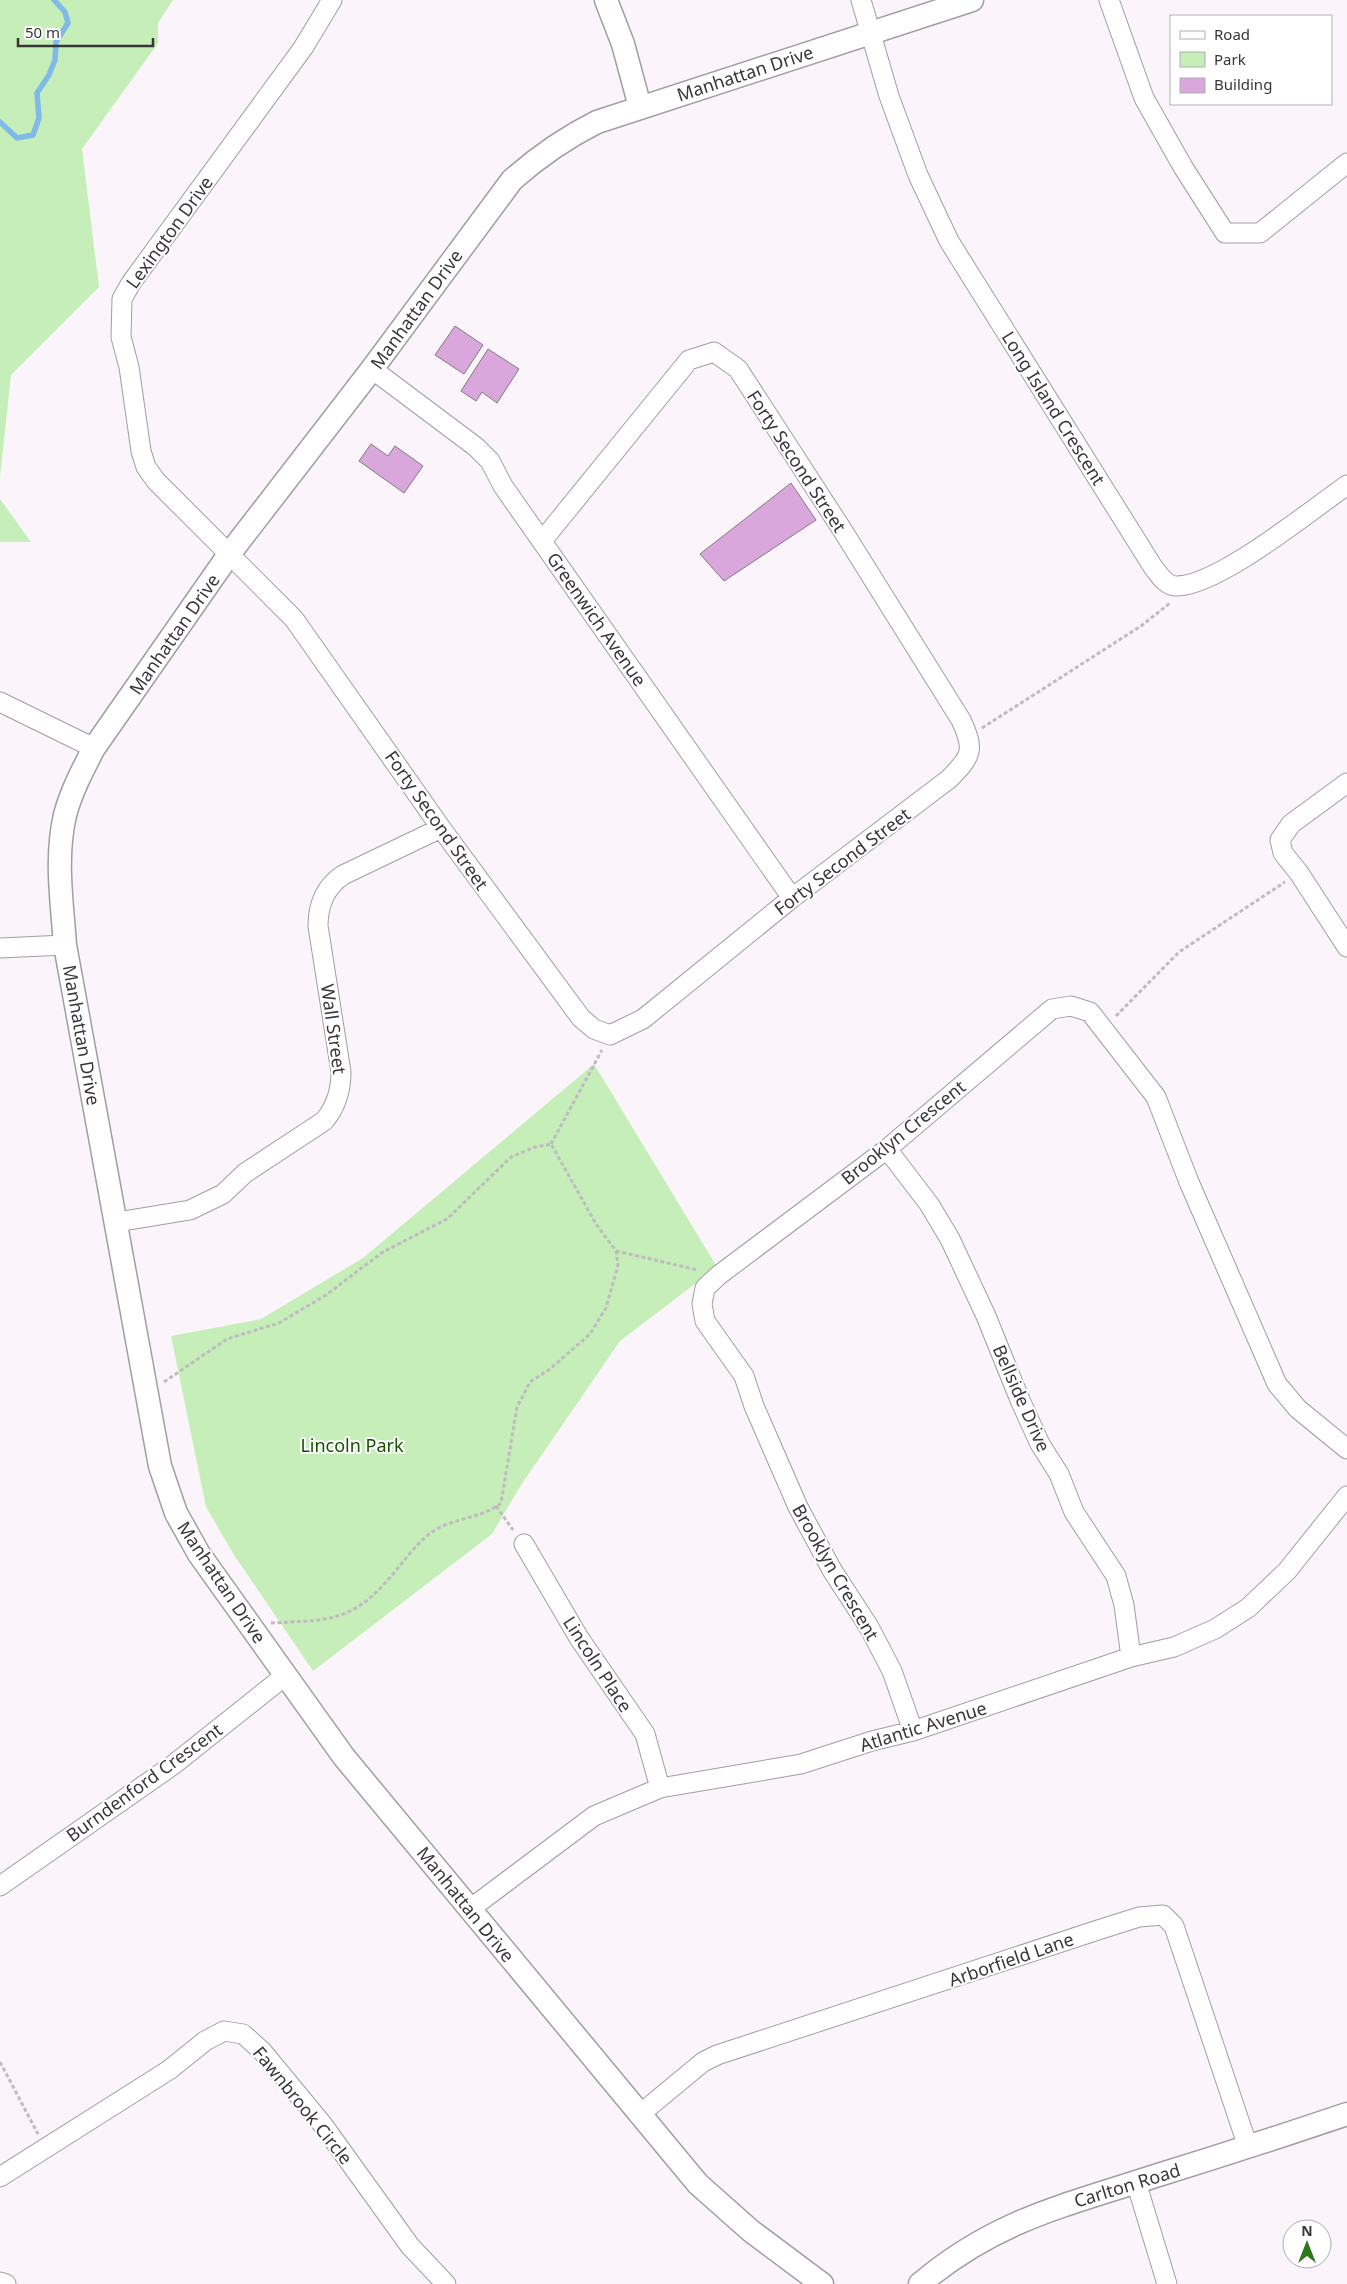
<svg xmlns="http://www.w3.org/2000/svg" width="1347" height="2284" font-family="'Noto Sans',sans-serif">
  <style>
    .green { fill: #c6eeb9 }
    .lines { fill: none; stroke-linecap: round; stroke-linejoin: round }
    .stream { stroke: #7fbae8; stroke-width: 5.5 }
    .building { fill: #d9a7db; stroke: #807a80 }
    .minor-casing { stroke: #a39da3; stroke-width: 21 }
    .tertiary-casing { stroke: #a39da3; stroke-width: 25 }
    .path { stroke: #c0bbc0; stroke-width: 3; stroke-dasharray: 4 2.5; stroke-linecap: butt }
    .minor { stroke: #fff; stroke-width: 19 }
    .tertiary { stroke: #fff; stroke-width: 22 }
    .labels { text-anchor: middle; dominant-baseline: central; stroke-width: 4; stroke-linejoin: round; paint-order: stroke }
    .street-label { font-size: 18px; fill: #393639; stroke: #fff }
    .park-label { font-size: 18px; fill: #184f00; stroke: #fff }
  </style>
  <rect width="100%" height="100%" fill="#fbf5fb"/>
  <path class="green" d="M 0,0 L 173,0 L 158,23 L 158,43 L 82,149 L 99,287 L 11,375 L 0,477 Z
    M 0,499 L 31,542 L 0,542 Z
    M 594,1064 L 717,1267 L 620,1341 L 521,1485 L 492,1534 L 313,1671 L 234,1555 L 206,1507 L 171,1336 L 261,1319 L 363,1258 Z"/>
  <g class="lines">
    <path class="stream" d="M 0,122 L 17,138 L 33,135 L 39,118 L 37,93 L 49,75 L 55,60 L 56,42 L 68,23 L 65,12 L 54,0"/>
  </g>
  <path class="building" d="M 455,326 L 483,345 L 464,374 L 435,355 Z
    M 488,349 L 519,369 L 497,403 L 482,392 L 476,401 L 461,391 Z
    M 371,444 L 388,456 L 395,446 L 423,466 L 404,493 L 359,461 Z
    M 791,483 L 816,520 L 724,581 L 700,554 Z"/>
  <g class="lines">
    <defs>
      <path id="minor" d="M 332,0 L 303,48 L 131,283 L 122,299 L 121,337 L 129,367 L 141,451 L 146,467 L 156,481 L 294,619 L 441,828 L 581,1018 L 594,1029 L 610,1035 L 643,1019 L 792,898 L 949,779 C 972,756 975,750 961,720 L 843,531 L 738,369 L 714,352 L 689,360 L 542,541
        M 861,0 L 889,96 L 918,175 L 949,241 L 1153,567 C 1159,574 1165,586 1176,586 C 1217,587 1311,510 1347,485
        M 1109,0 L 1144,98 L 1183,167 L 1225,233 L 1260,233 L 1347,163
        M 372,369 L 476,447 L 490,461 L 503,486 L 792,898
        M 0,702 L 94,748
        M 1347,783 L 1291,824 L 1280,840 L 1283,853 L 1299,873 L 1347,947
        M 0,948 L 65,945
        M 887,1149 L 929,1204 L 950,1239 L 986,1316 L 1020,1400 L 1040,1444 L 1059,1474 L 1074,1512 L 1116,1576 L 1124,1605 L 1131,1657
        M 117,1222 L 190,1210 L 223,1194 L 245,1173 L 324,1121 C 336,1107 341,1091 341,1072 L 318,926 C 318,904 325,887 343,875 L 441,828
        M 524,1544 L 579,1638 L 645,1734 L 660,1788
        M 913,1731 L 892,1671 L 869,1627 L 832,1570 L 798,1507 L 754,1406 L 744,1376 L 705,1321 L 702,1304 L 705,1288 L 719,1275 L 887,1149 L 1052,1009 L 1071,1006 L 1090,1012 L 1156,1097 L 1189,1182 L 1277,1384 L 1298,1409 L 1347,1449
        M 0,1886 L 173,1765 L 286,1675
        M 470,1909 L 594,1816 L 660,1788 L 801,1764 L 872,1741 L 913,1731 L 1131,1657 L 1174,1647 L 1215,1629 L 1248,1608 L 1287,1571 L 1347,1496
        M 639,2115 L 703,2062 L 717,2055 L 1098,1930 L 1139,1917 L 1163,1915 L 1174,1926 L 1248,2147
        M 0,2177 L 169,2070 L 205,2041 L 224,2031 L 243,2034 L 262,2051 L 323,2125 L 410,2246 L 446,2284
        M 1136,2182 L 1167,2284
        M 0,2282 L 6,2284"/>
      <path id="tertiary" d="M 606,0 L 623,44 L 640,107
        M 822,2284 L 751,2231 L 698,2184 L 344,1757 L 199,1554 L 176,1513 L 160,1466 L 65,945 C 62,902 55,858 65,815 C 71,792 83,769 94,748 L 230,553 L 372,369 L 512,180 C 538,157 565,138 597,122 L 972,0
        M 920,2284 C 994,2221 1063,2206 1152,2177 C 1217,2157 1282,2136 1347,2114"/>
    </defs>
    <use href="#minor" class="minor-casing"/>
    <use href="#tertiary" class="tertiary-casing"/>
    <path class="path" d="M 982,728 L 1141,626 L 1170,603
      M 1116,1016 L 1179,952 L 1285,882
      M 551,1144 L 602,1050
      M 616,1251 L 698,1270
      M 164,1382 L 227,1339 L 279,1323 L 326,1295 L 383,1252 L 447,1219 L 511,1157 L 535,1147 L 551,1144 L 596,1224 L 616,1251 L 618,1265 L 606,1308 L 590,1334 L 550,1369 L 530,1382 L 517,1407 L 501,1503 C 480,1520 450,1517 428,1535 C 412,1548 400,1567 385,1583 C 349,1624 320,1620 271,1623
      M 496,1506 L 513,1530
      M 0,2062 L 38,2134"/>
    <use href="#minor" class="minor"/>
    <use href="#tertiary" class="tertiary"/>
  </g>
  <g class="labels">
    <g class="street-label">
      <text transform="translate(745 73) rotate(-18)">Manhattan Drive</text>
      <text transform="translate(169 232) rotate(-54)">Lexington Drive</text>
      <text transform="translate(416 309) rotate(-54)">Manhattan Drive</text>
      <text transform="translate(1054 408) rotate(58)">Long Island Crescent</text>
      <text transform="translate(797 461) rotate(57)">Forty Second Street</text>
      <text transform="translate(597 619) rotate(55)">Greenwich Avenue</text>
      <text transform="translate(174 634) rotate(-55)">Manhattan Drive</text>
      <text transform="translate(437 820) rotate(55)">Forty Second Street</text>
      <text transform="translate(842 861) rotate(-37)">Forty Second Street</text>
      <text transform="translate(334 1029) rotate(82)">Wall Street</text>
      <text transform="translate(82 1035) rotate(80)">Manhattan Drive</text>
      <text transform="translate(903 1132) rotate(-39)">Brooklyn Crescent</text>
      <text transform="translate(1022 1398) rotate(66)">Bellside Drive</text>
      <text transform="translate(836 1572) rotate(60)">Brooklyn Crescent</text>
      <text transform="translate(222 1582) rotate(56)">Manhattan Drive</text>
      <text transform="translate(598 1664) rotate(57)">Lincoln Place</text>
      <text transform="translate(923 1726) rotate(-17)">Atlantic Avenue</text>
      <text transform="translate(144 1782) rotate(-36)">Burndenford Crescent</text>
      <text transform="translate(466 1904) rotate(51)">Manhattan Drive</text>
      <text transform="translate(1011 1959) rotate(-19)">Arborfield Lane</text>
      <text transform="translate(303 2105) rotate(51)">Fawnbrook Circle</text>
      <text transform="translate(1127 2185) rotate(-17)">Carlton Road</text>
    </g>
    <g class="park-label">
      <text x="352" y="1445">Lincoln Park</text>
    </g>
  </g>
  <rect x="1170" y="15" width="162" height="90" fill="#ffffff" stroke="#b0afb0"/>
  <rect x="1180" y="31" width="25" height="8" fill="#ffffff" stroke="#b0afb0"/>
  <text x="1214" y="40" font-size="15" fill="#393639">Road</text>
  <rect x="1180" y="52" width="25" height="15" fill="#c6eeb9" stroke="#b0afb0"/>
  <text x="1214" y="65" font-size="15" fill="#393639">Park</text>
  <rect x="1180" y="78" width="25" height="15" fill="#d9a7db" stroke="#b0afb0"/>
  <text x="1214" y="90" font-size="15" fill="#393639">Building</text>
  <g transform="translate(1307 2244)"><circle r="24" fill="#ffffff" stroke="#b0afb0"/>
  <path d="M0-4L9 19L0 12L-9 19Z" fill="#2d771d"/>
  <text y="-8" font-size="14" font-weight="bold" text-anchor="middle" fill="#393639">N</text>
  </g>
  <path d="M18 38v8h135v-8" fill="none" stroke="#393639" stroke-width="2.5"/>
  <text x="25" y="38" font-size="15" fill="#393639" stroke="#ffffff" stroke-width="4" paint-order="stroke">50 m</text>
</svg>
